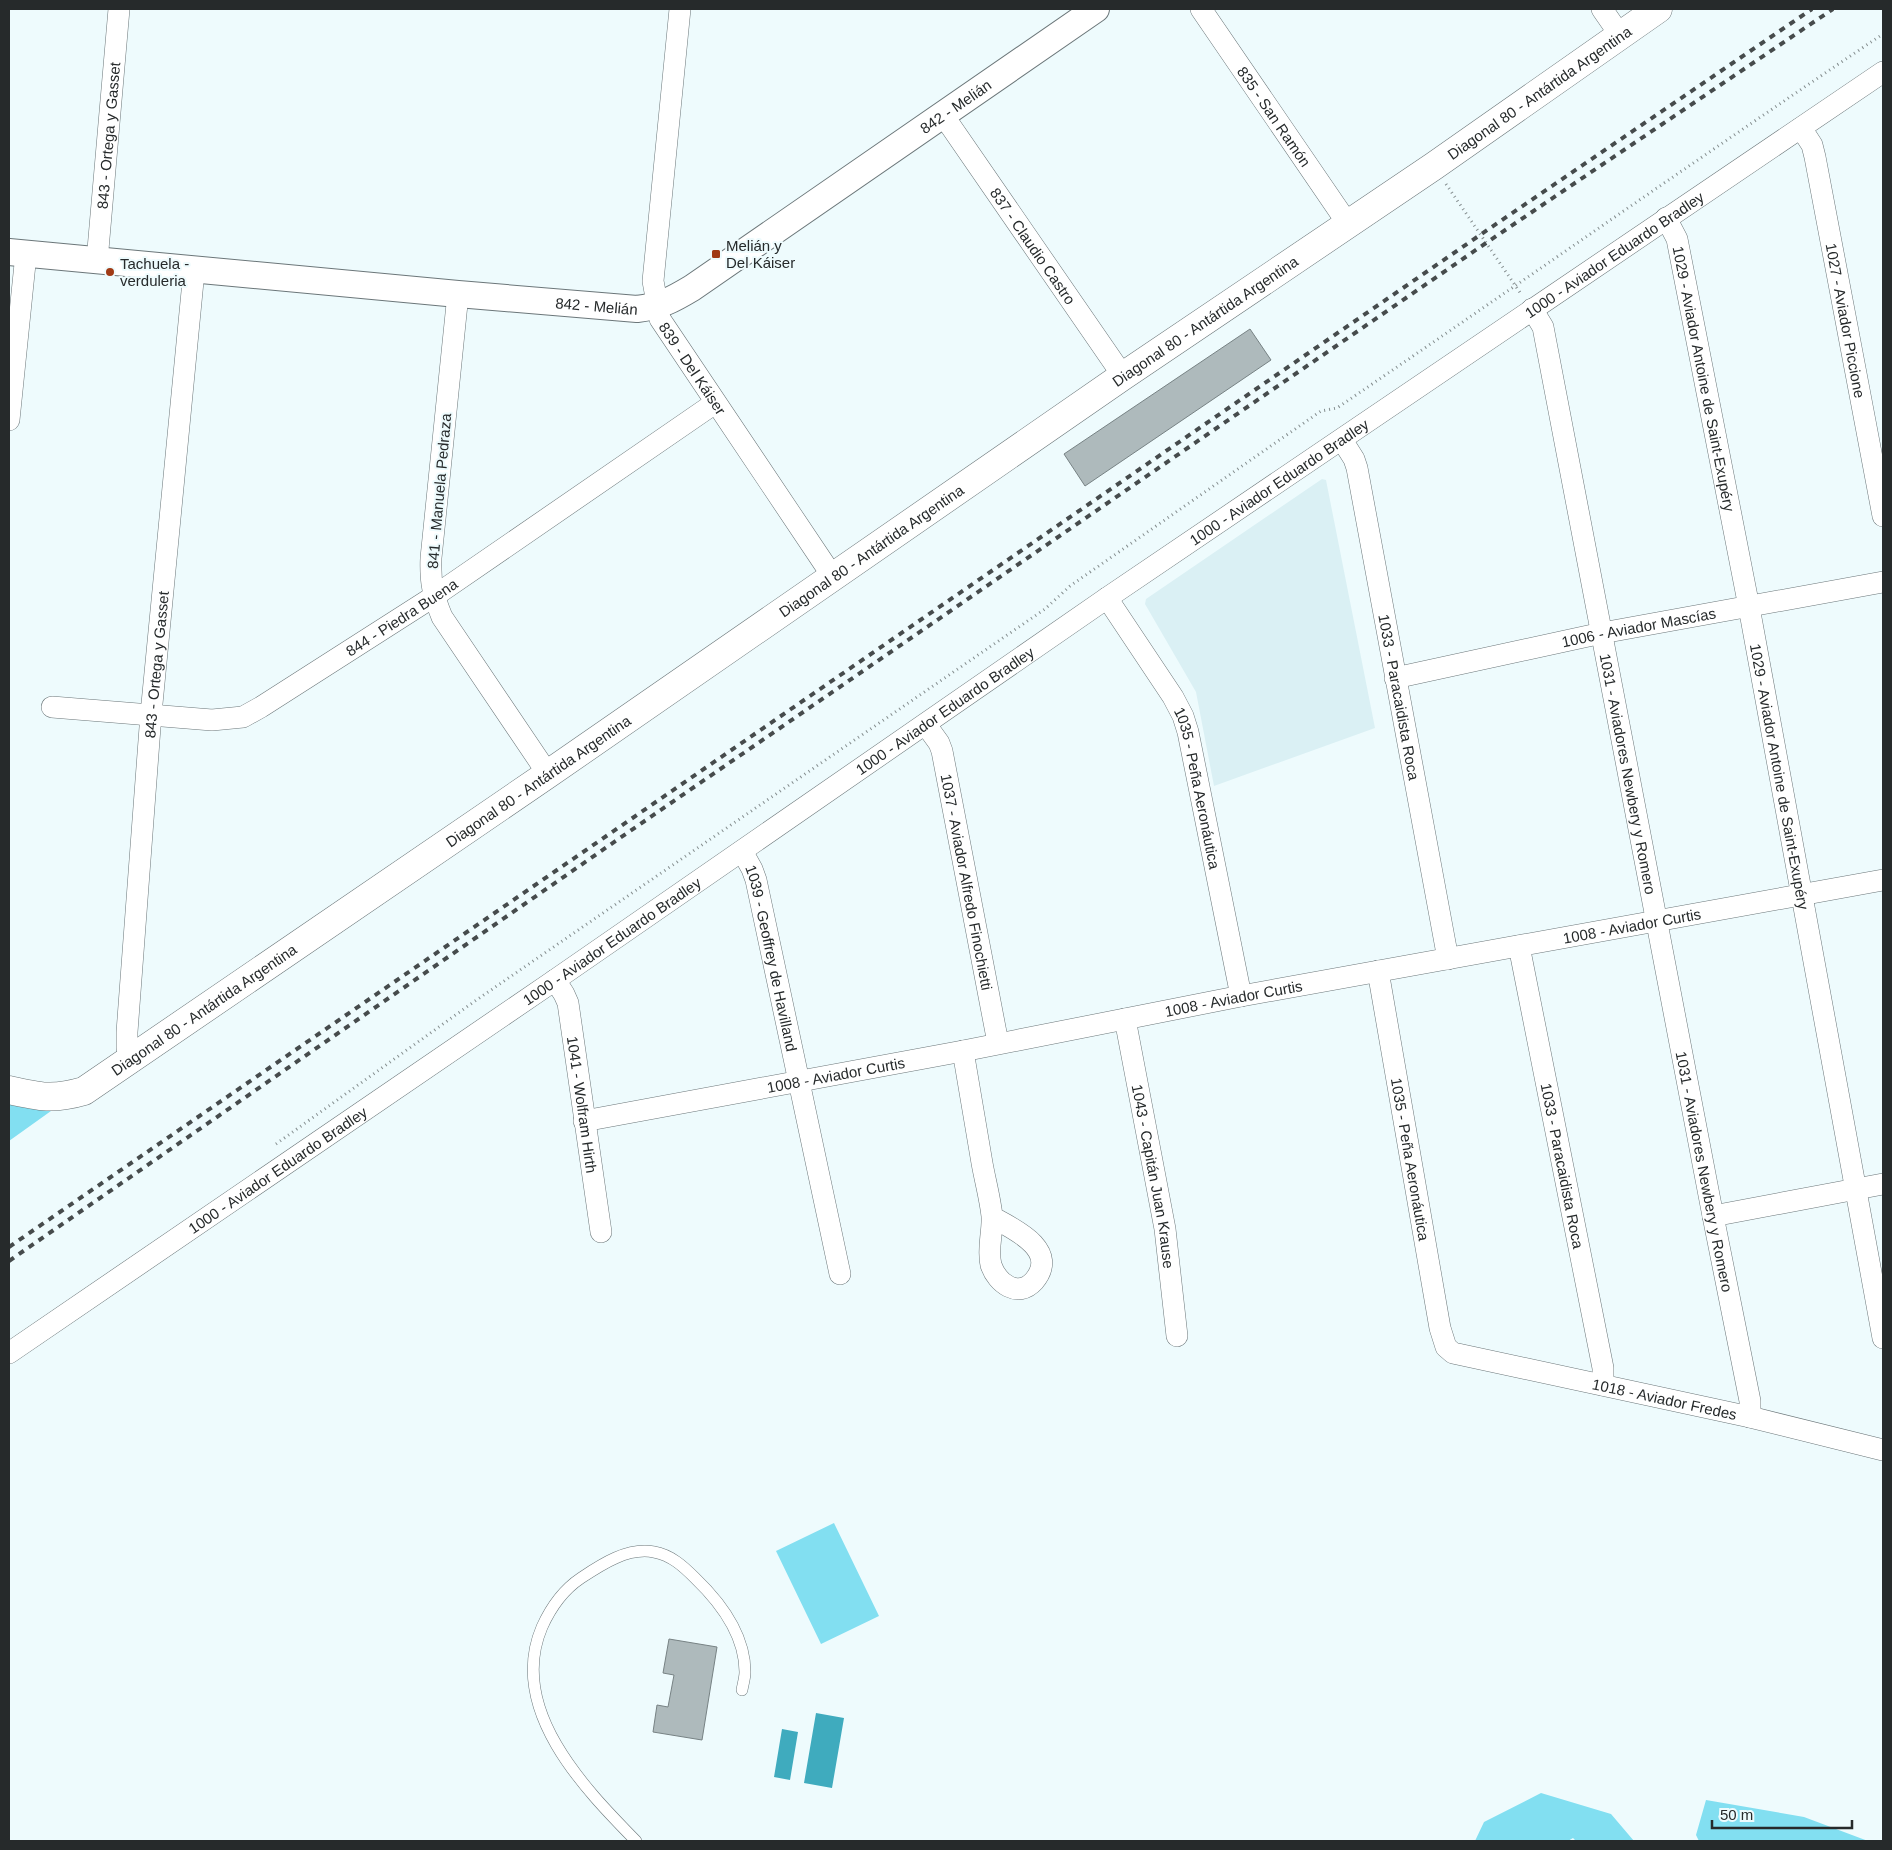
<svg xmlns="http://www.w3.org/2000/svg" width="1892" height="1850" font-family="Helvetica,sans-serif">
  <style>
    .built { fill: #daf0f4 }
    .green { fill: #82dff1 }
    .water { fill: #3fabbe }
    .building { fill: #aebabc; stroke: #778284 }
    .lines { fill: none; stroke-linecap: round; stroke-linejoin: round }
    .service-casing { stroke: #6b7679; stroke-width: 12 }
    .minor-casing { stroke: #6b7679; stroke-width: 22 }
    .tertiary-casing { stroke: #6b7679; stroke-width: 28 }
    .secondary-casing { stroke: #6b7679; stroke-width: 29 }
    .path { stroke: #858e8f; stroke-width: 3; stroke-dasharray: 1 4; stroke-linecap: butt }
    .service { stroke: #fff; stroke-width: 11 }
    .minor { stroke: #fff; stroke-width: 21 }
    .tertiary { stroke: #fff; stroke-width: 26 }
    .secondary { stroke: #fff; stroke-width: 28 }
    .rail { stroke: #464b4c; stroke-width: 4; stroke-dasharray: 6 6; stroke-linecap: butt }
    .poi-dot { fill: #a03a15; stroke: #eefbfd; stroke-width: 2 }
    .labels { text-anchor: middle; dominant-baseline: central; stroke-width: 4; stroke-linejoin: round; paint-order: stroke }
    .street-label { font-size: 15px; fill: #262a2b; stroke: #eefbfd }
    .poi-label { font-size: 15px; fill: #262a2b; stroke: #eefbfd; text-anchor: start }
  </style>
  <rect width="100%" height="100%" fill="#eefbfd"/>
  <path class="built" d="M 1322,479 L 1326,480 L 1375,728 L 1214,786 L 1196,692 L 1145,604 L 1146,599 Z"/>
  <path class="green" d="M 9,1103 L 51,1111 L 9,1141 Z
    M 834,1523 L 879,1616 L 821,1644 L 776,1551 Z
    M 1541,1793 L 1611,1814 L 1634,1841 L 1576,1841 L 1573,1838 L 1568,1841 L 1475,1841 L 1484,1822 Z
    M 1706,1800 L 1804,1817 L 1868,1841 L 1699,1841 L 1696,1835 Z"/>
  <path class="water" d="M 816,1713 L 844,1718 L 832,1788 L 804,1783 Z
    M 782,1729 L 798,1732 L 790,1780 L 774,1777 Z"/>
  <path class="building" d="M 1250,329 L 1271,360 L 1085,486 L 1064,454 Z
    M 669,1639 L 717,1647 L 702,1740 L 653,1732 L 657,1705 L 668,1707 L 674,1675 L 663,1673 Z"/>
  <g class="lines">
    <defs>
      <path id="service" d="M 636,1841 C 584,1788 507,1709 542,1627 C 551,1607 563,1590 581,1578 C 602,1564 628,1547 654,1552 C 671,1555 683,1566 695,1578 C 720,1602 745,1634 745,1672 C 745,1678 743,1684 742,1690"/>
      <g id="minor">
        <path id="s1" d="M 680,9 L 653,281 L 660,319 L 833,577"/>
        <path id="s2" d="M 1201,9 L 1348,224"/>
        <path d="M 1602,9 L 1620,35"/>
        <path id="s3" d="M 943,115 L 1123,376"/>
        <path id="s4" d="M 1801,128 L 1812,145 L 1815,157 L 1883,516"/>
        <path id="s5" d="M 1666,218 L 1677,239 L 1749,607 L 1883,1338"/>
        <path id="s6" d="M 97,261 L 119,9"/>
        <path d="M 458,294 L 431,558 C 430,582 433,595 442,617 L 548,774"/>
        <path id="s7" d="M 1532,309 L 1543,327 L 1713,1216 L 1750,1401 L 1750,1417"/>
        <path d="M 9,420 L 26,254"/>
        <path id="s8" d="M 1342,440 L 1354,459 L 1357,468 L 1448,959"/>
        <path id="s9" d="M 1107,598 L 1173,697 L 1183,716 L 1188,732 L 1241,996"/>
        <path id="s10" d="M 1395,678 L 1602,633 L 1883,582"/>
        <path id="s11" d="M 52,707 L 212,720 L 243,717 L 261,707 L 433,597 L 715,403"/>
        <path id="s12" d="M 926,725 L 939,743 L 942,751 L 998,1043"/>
        <path id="s13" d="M 742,851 L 752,869 L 756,880 L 840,1274"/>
        <path id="s14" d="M 1519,946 L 1603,1368 L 1603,1385"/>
        <path id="s15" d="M 1378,971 L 1440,1328 L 1446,1347 L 1453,1353 L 1750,1417 L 1883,1450"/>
        <path id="s16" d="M 555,980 L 564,994 L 568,1003 L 601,1232"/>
        <path id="s17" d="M 1125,1019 L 1165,1229 L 1177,1336"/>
        <path d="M 963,1051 C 969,1088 976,1126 982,1163 C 985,1180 990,1198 992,1216 C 993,1232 987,1249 991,1265 C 997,1283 1018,1299 1034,1281 C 1060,1250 1014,1229 992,1217"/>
        <path id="s18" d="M 130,1058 L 127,1048 L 127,1032 L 151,714 L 194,271"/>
        <path id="s19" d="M 584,1121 L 963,1051 L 1241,996 L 1883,880"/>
        <path d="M 1713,1216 L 1883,1184"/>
        <path id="s20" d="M 9,1353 L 555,980 L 1107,598 L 1883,72"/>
      </g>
      <g id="tertiary">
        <path id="s21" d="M 9,252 L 458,294 L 637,309 C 661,306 672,300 692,288 L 1096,9"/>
      </g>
      <g id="secondary">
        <path id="s22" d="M 9,1090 C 40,1097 53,1100 84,1091 L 548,774 L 1123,376 L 1434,166 L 1658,9"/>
      </g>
    </defs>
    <use href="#service" class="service-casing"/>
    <use href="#minor" class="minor-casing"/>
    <use href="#tertiary" class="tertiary-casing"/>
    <use href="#secondary" class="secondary-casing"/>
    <path class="path" d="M 1446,184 L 1521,294
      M 276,1144 L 475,1001 L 1045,609 L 1070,586 L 1321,411 L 1337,408 C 1519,284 1700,157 1883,34"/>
    <use href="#service" class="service"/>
    <use href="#minor" class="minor"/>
    <use href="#tertiary" class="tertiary"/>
    <use href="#secondary" class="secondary"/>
    <path class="rail" d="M 9,1247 L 1480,235 L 1812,9
      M 9,1261 L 617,840 L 1486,243 L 1833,9"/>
  </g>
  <g class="poi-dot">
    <rect x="711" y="249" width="10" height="10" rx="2.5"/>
    <circle cx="110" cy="272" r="5"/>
  </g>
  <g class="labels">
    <g class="street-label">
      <text stroke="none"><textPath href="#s22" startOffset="1841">Diagonal 80 - Antártida Argentina</textPath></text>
      <text stroke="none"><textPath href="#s21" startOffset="1010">842 - Melián</textPath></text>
      <text stroke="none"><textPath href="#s2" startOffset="130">835 - San Ramón</textPath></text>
      <text stroke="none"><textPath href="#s6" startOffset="126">843 - Ortega y Gasset</textPath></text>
      <text stroke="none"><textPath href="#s3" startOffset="159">837 - Claudio Castro</textPath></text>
      <text stroke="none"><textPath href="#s20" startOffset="1945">1000 - Aviador Eduardo Bradley</textPath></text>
      <text stroke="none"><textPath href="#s21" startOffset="590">842 - Melián</textPath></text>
      <text stroke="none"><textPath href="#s4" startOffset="199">1027 - Aviador Piccione</textPath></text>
      <text stroke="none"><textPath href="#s22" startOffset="1436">Diagonal 80 - Antártida Argentina</textPath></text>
      <text stroke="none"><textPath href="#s1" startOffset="371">839 - Del Káiser</textPath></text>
      <text stroke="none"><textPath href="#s5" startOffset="166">1029 - Aviador Antoine de Saint-Exupéry</textPath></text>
      <text stroke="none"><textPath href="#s20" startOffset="1540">1000 - Aviador Eduardo Bradley</textPath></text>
      <text transform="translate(439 491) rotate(-85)">841 - Manuela Pedraza</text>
      <text stroke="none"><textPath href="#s22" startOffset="1031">Diagonal 80 - Antártida Argentina</textPath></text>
      <text stroke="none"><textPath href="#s11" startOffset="379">844 - Piedra Buena</textPath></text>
      <text stroke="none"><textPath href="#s10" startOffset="249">1006 - Aviador Mascías</textPath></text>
      <text stroke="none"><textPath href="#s18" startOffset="395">843 - Ortega y Gasset</textPath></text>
      <text stroke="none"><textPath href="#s8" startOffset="265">1033 - Paracaidista Roca</textPath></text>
      <text stroke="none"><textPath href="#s20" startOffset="1135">1000 - Aviador Eduardo Bradley</textPath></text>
      <text stroke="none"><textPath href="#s7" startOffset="476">1031 - Aviadores Newbery y Romero</textPath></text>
      <text stroke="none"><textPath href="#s5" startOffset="571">1029 - Aviador Antoine de Saint-Exupéry</textPath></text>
      <text stroke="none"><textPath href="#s22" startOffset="626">Diagonal 80 - Antártida Argentina</textPath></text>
      <text stroke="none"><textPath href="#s9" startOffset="214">1035 - Peña Aeronáutica</textPath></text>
      <text stroke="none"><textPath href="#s12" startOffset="164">1037 - Aviador Alfredo Finochietti</textPath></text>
      <text stroke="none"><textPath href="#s19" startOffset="1066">1008 - Aviador Curtis</textPath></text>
      <text stroke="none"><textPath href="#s20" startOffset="730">1000 - Aviador Eduardo Bradley</textPath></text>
      <text stroke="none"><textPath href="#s13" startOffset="112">1039 - Geoffrey de Havilland</textPath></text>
      <text stroke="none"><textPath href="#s19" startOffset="661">1008 - Aviador Curtis</textPath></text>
      <text stroke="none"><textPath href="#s22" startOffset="221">Diagonal 80 - Antártida Argentina</textPath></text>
      <text stroke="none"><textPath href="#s19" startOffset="256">1008 - Aviador Curtis</textPath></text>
      <text stroke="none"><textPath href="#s16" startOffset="129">1041 - Wolfram Hirth</textPath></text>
      <text stroke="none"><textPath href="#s15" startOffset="191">1035 - Peña Aeronáutica</textPath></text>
      <text stroke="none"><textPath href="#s14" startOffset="224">1033 - Paracaidista Roca</textPath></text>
      <text stroke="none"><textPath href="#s20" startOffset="325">1000 - Aviador Eduardo Bradley</textPath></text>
      <text stroke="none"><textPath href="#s7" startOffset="881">1031 - Aviadores Newbery y Romero</textPath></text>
      <text stroke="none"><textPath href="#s17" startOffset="160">1043 - Capitán Juan Krause</textPath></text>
      <text stroke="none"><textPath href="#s15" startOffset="608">1018 - Aviador Fredes</textPath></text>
    </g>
    <g class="poi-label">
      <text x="726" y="245">Melián y<tspan x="726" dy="17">Del Káiser</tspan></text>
      <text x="120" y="263">Tachuela -<tspan x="120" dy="17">verduleria</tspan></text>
    </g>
  </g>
  <rect width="1892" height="1850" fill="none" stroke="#262a2b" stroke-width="20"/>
  <path d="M1712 1820v8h140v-8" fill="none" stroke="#262a2b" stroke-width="2.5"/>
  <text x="1720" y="1820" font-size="15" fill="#262a2b" stroke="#eefbfd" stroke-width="4" paint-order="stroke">50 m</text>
</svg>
